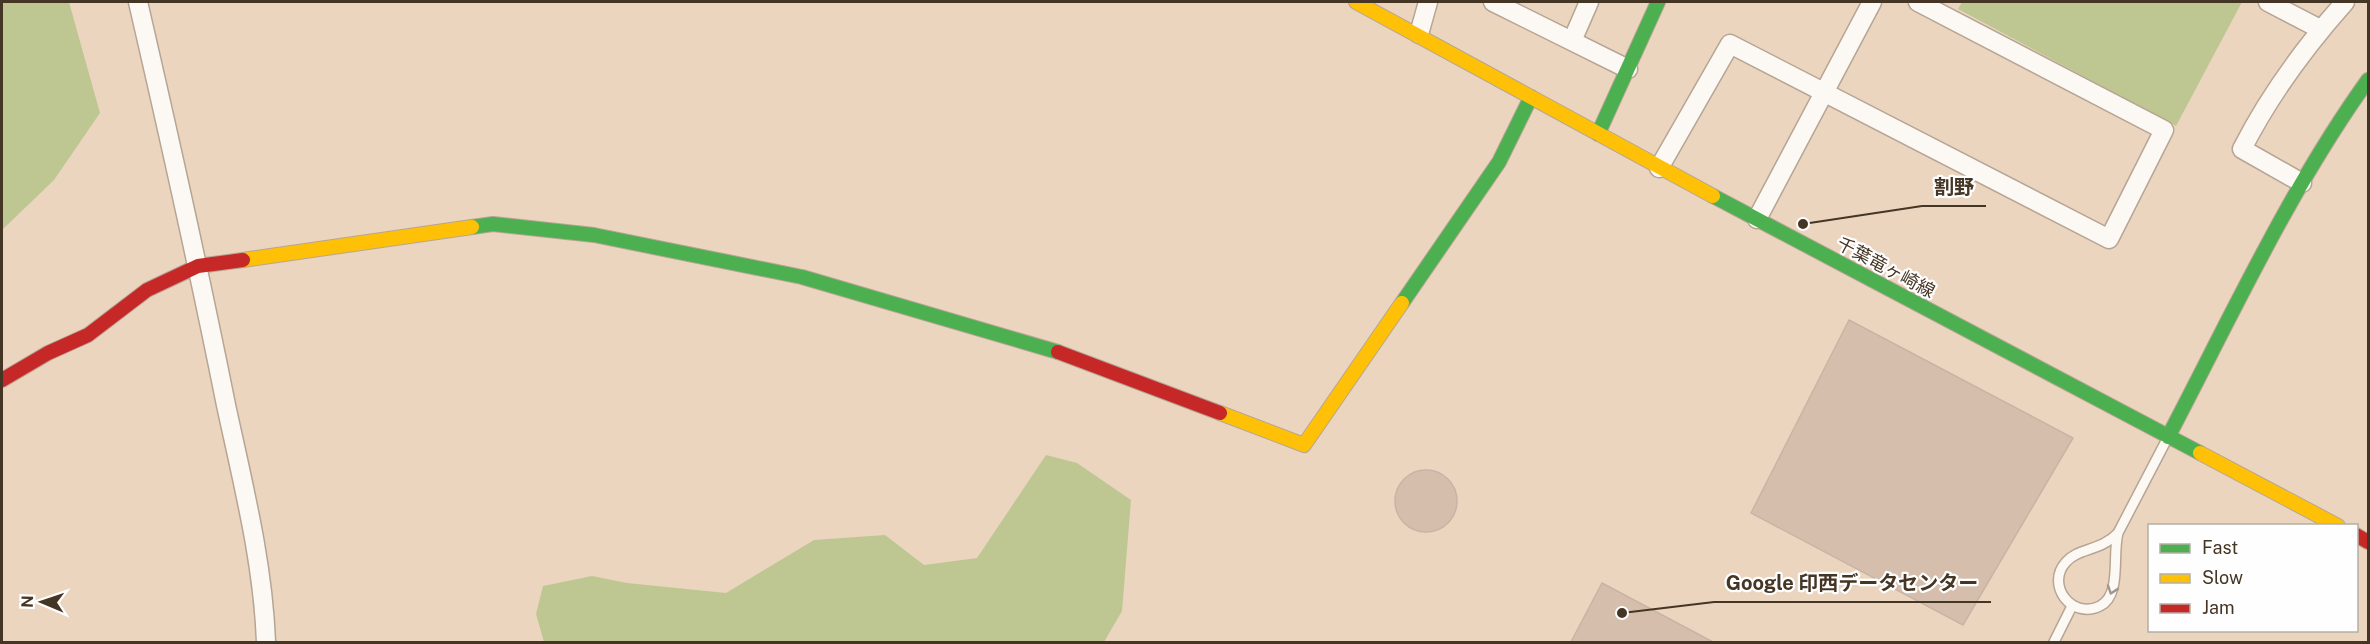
<svg xmlns="http://www.w3.org/2000/svg" width="2370" height="644" font-family="'Public Sans','Noto Sans JP',sans-serif">
  <style>
    .green { fill: #bec792 }
    .building { fill: #d6bead; stroke: #c8b4a6; stroke-width: 1.5 }
    .lines { fill: none; stroke-linecap: round; stroke-linejoin: round }
    .lane-casing { stroke: #b6a594; stroke-width: 12 }
    .street-casing { stroke: #b6a594; stroke-width: 21 }
    .fast-casing { stroke: #b6a594; stroke-width: 16 }
    .slow-casing { stroke: #b6a594; stroke-width: 16 }
    .jam-casing { stroke: #b6a594; stroke-width: 16 }
    .lane { stroke: #fcf9f5; stroke-width: 9 }
    .street { stroke: #fcf9f5; stroke-width: 18 }
    .fast { stroke: #4caf50; stroke-width: 14 }
    .slow { stroke: #ffc107; stroke-width: 14 }
    .jam { stroke: #c62828; stroke-width: 14 }
    .oneway { stroke: #a0978d }
    .labels { text-anchor: middle; dominant-baseline: central; stroke-width: 4.5; stroke-linejoin: round; paint-order: stroke }
    .street-label { font-size: 18px; fill: #453525; stroke: #fefefe }
    .leader { fill: none; stroke: #453525; stroke-width: 2 }
    .callout-dot { fill: #453525; stroke: #fefefe; stroke-width: 2 }
    .callout-label { font-size: 20px; text-anchor: middle; font-weight: bold; fill: #453525; stroke: #fefefe; stroke-width: 4.5; stroke-linejoin: round; paint-order: stroke }
  </style>
  <rect width="100%" height="100%" fill="#ebd5bf"/>
  <path class="green" d="M 2,2 L 69,2 L 100,113 L 54,180 L 2,230 Z
    M 1962,2 L 2242,2 L 2176,126 L 1958,9 Z
    M 1046,455 L 1077,463 L 1131,500 L 1122,611 L 1104,642 L 544,642 L 536,614 L 543,586 L 592,576 L 627,583 L 726,593 L 814,540 L 885,535 L 924,565 L 977,558 Z"/>
  <path class="building" d="M 1849,320 L 2073,438 L 1963,625 L 1751,513 Z
    M1395 501a31 31 0 1 1 62 0a31 31 0 1 1-62 0Z
    M 1602,583 L 1713,642 L 1571,642 Z"/>
  <g class="lines">
    <defs>
      <path id="lane" d="M 2118,533 C 2101,551 2078,548 2066,562 C 2045,585 2072,620 2100,606 C 2122,595 2112,555 2118,533 L 2167,439
        M 2054,642 L 2072,606"/>
      <path id="street" d="M 138,2 C 169,136 199,270 226,405 C 243,484 263,562 266,642
        M 1493,2 L 1628,69
        M 2268,2 L 2320,29
        M 1419,34 L 1428,2
        M 1572,41 L 1589,2
        M 1659,168 L 1730,44 L 2109,239 L 2164,130 L 1918,2
        M 2302,183 L 2242,149 C 2270,94 2304,48 2345,2
        M 1757,219 L 1872,2"/>
      <path id="fast" d="M 1598,134 L 1658,2
        M 1713,196 L 2200,453
        M 472,227 L 493,224 L 594,235 L 802,277 L 1058,352
        M 1402,303 L 1499,162 L 1531,97
        M 2168,437 C 2231,317 2289,190 2368,80"/>
      <path id="slow" d="M 1356,2 L 1713,196
        M 243,260 L 472,227
        M 1220,413 L 1304,445 L 1402,303
        M 2200,453 L 2338,526"/>
      <path id="jam" d="M 1058,352 L 1220,413
        M 2,380 L 48,353 L 88,335 L 147,290 L 198,266 L 243,260
        M 2356,535 L 2368,542"/>
    </defs>
    <use href="#lane" class="lane-casing"/>
    <use href="#street" class="street-casing"/>
    <use href="#fast" class="fast-casing"/>
    <use href="#slow" class="slow-casing"/>
    <use href="#jam" class="jam-casing"/>
    <use href="#lane" class="lane"/>
    <use href="#street" class="street"/>
    <use href="#fast" class="fast"/>
    <use href="#slow" class="slow"/>
    <use href="#jam" class="jam"/>
  </g>
  <defs><path id="oneway-chevron" d="M-2-3.5L2.5 0L-2 3.5" fill="none" stroke-width="1.6" stroke-linecap="round" stroke-linejoin="round" transform="scale(1.5)"/></defs>
  <use class="oneway" href="#oneway-chevron" transform="translate(2112 590) rotate(109)"/>
  <g class="labels">
    <g class="street-label">
      <text transform="translate(1886 267) rotate(28)">千葉竜ヶ崎線</text>
    </g>
  </g>
  <path class="leader" d="M1803 224L1922 206H1986M1622 613L1714 602H1991"/>
  <g class="callout-dot">
    <circle cx="1803" cy="224" r="6"/>
    <circle cx="1622" cy="613" r="6"/>
  </g>
  <g class="callout-label">
    <text x="1954" y="194">割野</text>
    <text x="1852" y="590">Google 印西データセンター</text>
  </g>
  <rect width="2370" height="644" fill="none" stroke="#453525" stroke-width="6"/>
  <rect x="2148" y="524" width="210" height="108" fill="#fefefe" stroke="#b4aea7" stroke-width="1.5"/>
  <rect x="2160" y="544" width="30" height="9" fill="#4caf50" stroke="#b4aea7" stroke-width="1.5"/>
  <text x="2202" y="554" font-size="18" fill="#453525">Fast</text>
  <rect x="2160" y="574" width="30" height="9" fill="#ffc107" stroke="#b4aea7" stroke-width="1.5"/>
  <text x="2202" y="584" font-size="18" fill="#453525">Slow</text>
  <rect x="2160" y="604" width="30" height="9" fill="#c62828" stroke="#b4aea7" stroke-width="1.5"/>
  <text x="2202" y="614" font-size="18" fill="#453525">Jam</text>
  <g transform="translate(42 602) rotate(272)" stroke="#fefefe" stroke-width="4.5" paint-order="stroke">
  <path d="M0-4.5L10 22L0 15L-10 22Z" fill="#453525"/>
  <text y="-9" font-size="16" font-weight="bold" text-anchor="middle" fill="#453525">N</text>
  </g>
</svg>
